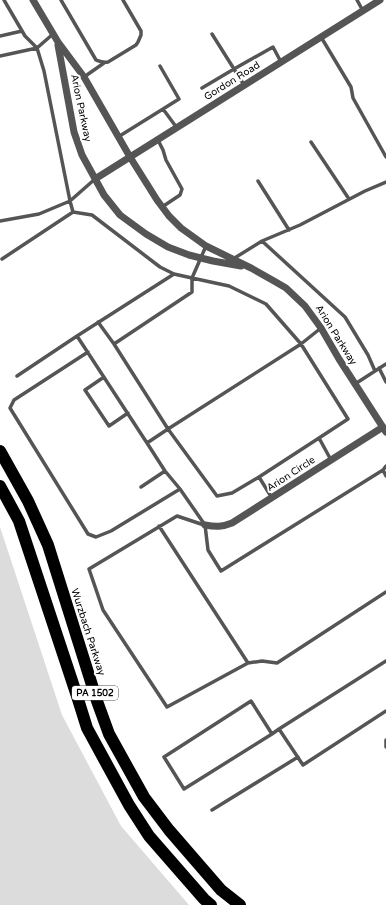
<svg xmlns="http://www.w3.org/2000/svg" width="386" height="905" font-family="'Varela Round',sans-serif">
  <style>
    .green { fill: #dcdcdc }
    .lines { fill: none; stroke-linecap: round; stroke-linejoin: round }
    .lane { stroke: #555; stroke-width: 3.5 }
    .street { stroke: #555; stroke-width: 7 }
    .highway { stroke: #000; stroke-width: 12 }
    .labels { text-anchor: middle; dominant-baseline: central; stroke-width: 4; stroke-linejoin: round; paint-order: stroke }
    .shield { fill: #fff; stroke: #4c4c4c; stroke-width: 1 }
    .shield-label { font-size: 9px; font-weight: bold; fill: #000 }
    .street-label { font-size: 10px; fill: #000; stroke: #fff }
  </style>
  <rect width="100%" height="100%" fill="#fff"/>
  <path class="green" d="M 0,527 L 62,715 L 121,826 L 189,905 L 0,905 Z"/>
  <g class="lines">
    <path class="lane" d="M 4,0 L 25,36 L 37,48
      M 61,0 L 96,60 C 101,62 103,63 108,62 L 136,45 L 138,42 L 141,35 L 141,31 L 123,0
      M 357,0 L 363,11
      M 212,34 L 234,69 L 273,47 L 281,62
      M 0,36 L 22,31
      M 321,37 L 351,87 L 353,98 L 386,157
      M 0,56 L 37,48
      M 160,66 L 179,99 L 163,109
      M 84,77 L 104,63
      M 202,88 L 234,69 L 244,85
      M 118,137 L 163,109 L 177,128
      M 158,140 L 163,150 L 166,160 L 182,189 L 180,195 L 162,207
      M 311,142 L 349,199
      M 258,181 L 289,230
      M 73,212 L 70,201 L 95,179
      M 0,221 L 39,214 L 70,201 L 44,71 L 37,48 L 53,34
      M 262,241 L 345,317 L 368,355 L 375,371
      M 2,259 L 73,212 L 92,215 L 160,267 L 174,274 L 192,278 L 206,246
      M 233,259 L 262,241 L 300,225 L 365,191 L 386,182
      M 98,322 L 114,344
      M 321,328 L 301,344 L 266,304 L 229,286 L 192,278 L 192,292 L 114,344 L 168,429 L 147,443 L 165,471 L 180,489 L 205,525 L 208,550 L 221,571 L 383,470
      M 88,352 L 14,400 L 10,408 L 88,534 L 96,537 L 111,531 L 180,489
      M 379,368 L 386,382
      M 17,376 L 77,336
      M 104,377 L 85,390 L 109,426 L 128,413
      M 355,384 L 386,364
      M 147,443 L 77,336 L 174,274
      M 386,466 L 383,470 L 386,476
      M 259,477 L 232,493 L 217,496 L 168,429 L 301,344 L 348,419 L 319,438 L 331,460
      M 141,487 L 165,471
      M 272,498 L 259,477 L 319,438
      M 159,526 L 248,663 L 167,707 L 103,610 L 89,569 L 177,516 L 204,525
      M 386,661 L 279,729 L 303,765 L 386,711
      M 248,663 L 262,661 L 277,663 L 386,592
      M 272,734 L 184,789 L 164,757 L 251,701 L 272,734 L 279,729
      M 386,740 L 386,747
      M 212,810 L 298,757"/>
    <path class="street" d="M 33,0 L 58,42 L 84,77 L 130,157 L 157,200 L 169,216 L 181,228 L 206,246 L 251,268 L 274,281 L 286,288 L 305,306 L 321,328 L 339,359 L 386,432
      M 58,45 L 74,132 L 82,155 L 104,195 L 120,215 L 146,234 L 168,247 L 189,255 L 213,261 L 241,266
      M 95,179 L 380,0
      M 205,525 C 216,527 222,527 232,523 L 383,427"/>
    <path class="highway" d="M 0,451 L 28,501 L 48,545 L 97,701 L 109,734 L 144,797 L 169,830 L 221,890 L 240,905
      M 0,486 L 19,521 L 77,696 L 87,728 L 129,805 L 149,836 L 204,899 L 211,905"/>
  </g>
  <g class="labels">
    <rect class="shield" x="72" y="686" width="46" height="14" rx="3"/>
    <g class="shield-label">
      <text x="95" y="693">PA 1502</text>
    </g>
    <g class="street-label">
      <text transform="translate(232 81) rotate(-32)">Gordon Road</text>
      <text transform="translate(81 108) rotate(78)">Arion Parkway</text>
      <text transform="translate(336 335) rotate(58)">Arion Parkway</text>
      <text transform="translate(291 474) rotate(-33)">Arion Circle</text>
      <text transform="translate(88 632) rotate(72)">Wurzbach Parkway</text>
    </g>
  </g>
</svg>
